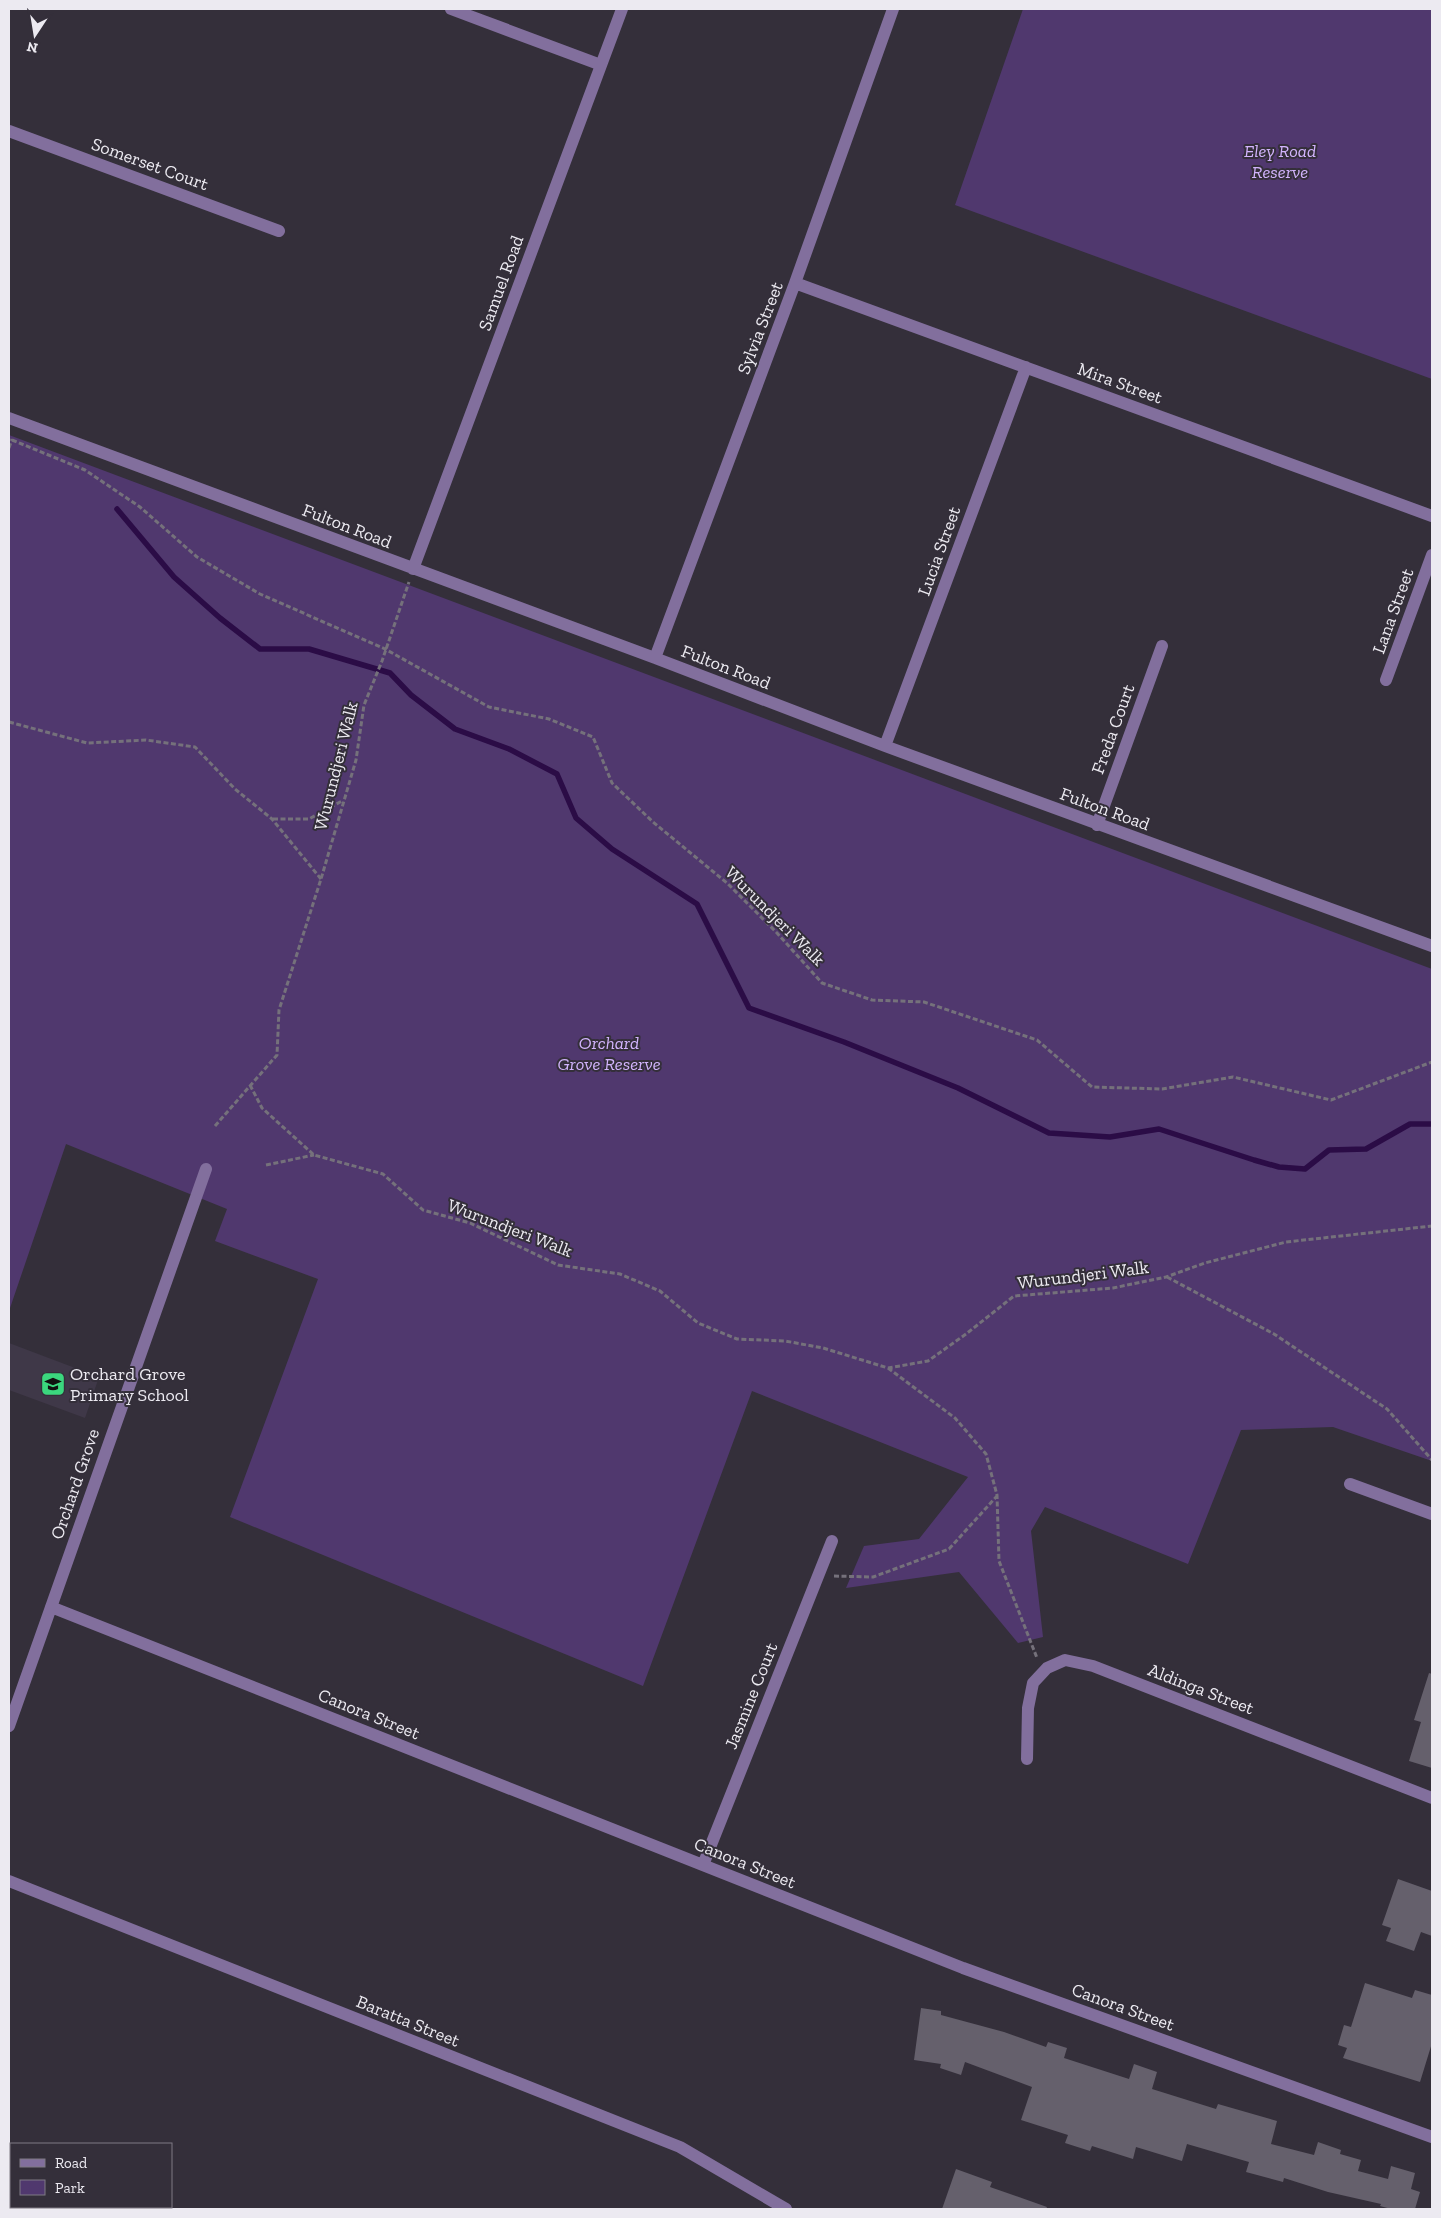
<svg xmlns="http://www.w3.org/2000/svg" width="1441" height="2218" font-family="'Zilla Slab',serif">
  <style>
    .built { fill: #3f3848 }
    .green { fill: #50386e }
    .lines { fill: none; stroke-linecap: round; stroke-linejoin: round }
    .stream { stroke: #2b0c46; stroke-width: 5.5 }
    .building { fill: #65606c }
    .path { stroke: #75717b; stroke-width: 3; stroke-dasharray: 5 2.5; stroke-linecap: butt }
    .minor { stroke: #826f9d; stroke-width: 12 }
    .labels { text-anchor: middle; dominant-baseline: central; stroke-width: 4; stroke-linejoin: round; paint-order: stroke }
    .park-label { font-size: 18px; font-style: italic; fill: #d2b4fd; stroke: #342f3a }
    .street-label { font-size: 18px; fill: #eceaf1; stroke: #342f3a }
    .poi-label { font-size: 18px; fill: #eceaf1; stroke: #342f3a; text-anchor: start }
  </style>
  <rect width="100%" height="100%" fill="#342f3a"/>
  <path class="built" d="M 9,1343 L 99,1377 L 85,1418 L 9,1390 Z"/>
  <path class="green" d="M 1023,9 L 1432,9 L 1432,379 L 955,205 Z
    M 9,435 L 1432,969 L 1432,1461 L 1333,1427 L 1241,1430 L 1188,1564 L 1045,1507 L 1031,1531 L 1043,1637 L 1018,1643 L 959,1572 L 846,1588 L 864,1546 L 919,1539 L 968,1477 L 752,1391 L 643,1686 L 230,1517 L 318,1279 L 215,1241 L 227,1209 L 66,1144 L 9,1311 Z"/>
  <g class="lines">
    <path class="stream" d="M 117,509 L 174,577 L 220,618 L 260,649 L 309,649 L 390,673 L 411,695 L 455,729 L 509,749 L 557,774 L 576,818 L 612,849 L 697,904 L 749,1008 L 844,1042 L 958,1088 L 1049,1133 L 1110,1137 L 1159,1129 L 1254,1160 L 1279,1167 L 1305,1169 L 1329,1150 L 1366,1149 L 1410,1124 L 1432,1124"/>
  </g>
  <path class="building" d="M 1429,1673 L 1432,1674 L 1432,1768 L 1409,1761 L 1421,1722 L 1414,1720 Z
    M 1398,1879 L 1432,1891 L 1432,1936 L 1421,1932 L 1414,1951 L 1386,1941 L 1391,1928 L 1382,1925 Z
    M 1365,1983 L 1412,1998 L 1415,1990 L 1432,1995 L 1432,2043 L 1420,2082 L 1343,2058 L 1347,2048 L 1338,2045 L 1344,2025 L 1351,2027 Z
    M 921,2008 L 941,2011 L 941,2015 L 1004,2032 L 1046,2047 L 1048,2042 L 1067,2048 L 1064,2058 L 1129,2079 L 1134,2064 L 1157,2072 L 1152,2089 L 1216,2109 L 1218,2104 L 1277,2121 L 1271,2144 L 1314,2155 L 1318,2142 L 1341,2150 L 1340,2154 L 1361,2160 L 1358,2171 L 1388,2179 L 1391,2166 L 1415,2173 L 1411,2189 L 1420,2192 L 1415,2209 L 1391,2209 L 1380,2206 L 1381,2204 L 1328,2192 L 1284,2178 L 1283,2182 L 1246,2172 L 1249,2162 L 1187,2144 L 1182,2161 L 1136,2147 L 1133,2159 L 1092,2146 L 1090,2151 L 1065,2143 L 1068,2135 L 1021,2120 L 1032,2087 L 965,2062 L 961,2075 L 940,2068 L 941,2064 L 914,2060 Z
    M 956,2169 L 992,2182 L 990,2187 L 1047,2207 L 1046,2209 L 942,2209 Z"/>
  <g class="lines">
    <path class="path" d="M 12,440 L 85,470 L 140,507 L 197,557 L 260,594 L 385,649 L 489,707 L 549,719 L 593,737 L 612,783 L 653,822 L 727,883 L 777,933 L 822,983 L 872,1000 L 924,1002 L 1037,1040 L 1092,1087 L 1162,1089 L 1233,1077 L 1331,1100 L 1432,1062
      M 9,448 L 12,439
      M 9,722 L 87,743 L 146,740 L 195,747 L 235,789 L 272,819 L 321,879
      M 273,819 L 309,819 L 342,801
      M 250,1085 L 262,1108 L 314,1155 L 383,1174 L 423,1210 L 470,1223 L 558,1265 L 620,1274 L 660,1291 L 698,1323 L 737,1339 L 785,1341 L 823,1348 L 888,1368 L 928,1361 L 966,1334 L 1014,1296 L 1113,1288 L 1166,1277 L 1205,1263 L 1286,1242 L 1432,1226
      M 215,1126 L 277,1055 L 279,1010 L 321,879 L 356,760 L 364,705 L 382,661 L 409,582
      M 266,1165 L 314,1155
      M 1167,1277 L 1274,1334 L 1387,1409 L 1432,1460
      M 888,1368 L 955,1418 L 986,1454 L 997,1495 L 999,1561 L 1037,1658
      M 834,1576 L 873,1577 L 949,1549 L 997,1496"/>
    <path class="minor" d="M 451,9 L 601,65
      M 9,131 L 279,231
      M 795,283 L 1432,516
      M 9,418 L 655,658 L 885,746 L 1432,946
      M 413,569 L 622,9
      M 655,658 L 795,283 L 893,9
      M 1386,680 L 1432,555
      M 885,746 L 1026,367
      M 1097,825 L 1162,646
      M 1350,1484 L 1432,1514
      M 51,1607 L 963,1968 L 1432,2137
      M 9,1726 L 206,1169
      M 1027,1759 L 1028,1708 L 1033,1683 L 1047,1668 L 1065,1660 L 1093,1666 L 1432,1798
      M 703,1865 L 832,1541
      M 9,1881 L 680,2147 L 786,2209
      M 9,2201 L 11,2202
      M 23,2207 L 29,2209"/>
  </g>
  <defs>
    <symbol id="school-square" viewBox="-11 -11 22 22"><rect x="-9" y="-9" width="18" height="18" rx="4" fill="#3bd77e" stroke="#342f3a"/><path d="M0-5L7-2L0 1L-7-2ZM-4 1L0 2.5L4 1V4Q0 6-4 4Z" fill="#111"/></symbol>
  </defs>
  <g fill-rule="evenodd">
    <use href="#school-square" x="39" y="1370" width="28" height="28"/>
  </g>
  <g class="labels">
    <g class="park-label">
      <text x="1280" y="151">Eley Road<tspan x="1280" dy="21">Reserve</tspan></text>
      <text x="609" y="1043">Orchard<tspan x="609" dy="21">Grove Reserve</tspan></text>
    </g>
    <g class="street-label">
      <text transform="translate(150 164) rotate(20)">Somerset Court</text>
      <text transform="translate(501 283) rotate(-70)">Samuel Road</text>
      <text transform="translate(760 328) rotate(-69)">Sylvia Street</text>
      <text transform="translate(1120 383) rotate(20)">Mira Street</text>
      <text transform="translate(347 526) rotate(21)">Fulton Road</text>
      <text transform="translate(939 551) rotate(-70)">Lucia Street</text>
      <text transform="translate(1393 611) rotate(-70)">Lana Street</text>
      <text transform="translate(726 667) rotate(21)">Fulton Road</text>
      <text transform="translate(1113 729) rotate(-70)">Freda Court</text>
      <text transform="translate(336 766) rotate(-76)">Wurundjeri Walk</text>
      <text transform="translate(1105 809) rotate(20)">Fulton Road</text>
      <text transform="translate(775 916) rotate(45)">Wurundjeri Walk</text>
      <text transform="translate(510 1228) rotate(21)">Wurundjeri Walk</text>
      <text transform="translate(1083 1275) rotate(-7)">Wurundjeri Walk</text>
      <text transform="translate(75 1484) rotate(-71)">Orchard Grove</text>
      <text transform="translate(1201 1689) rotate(21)">Aldinga Street</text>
      <text transform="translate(751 1696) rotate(-68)">Jasmine Court</text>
      <text transform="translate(369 1714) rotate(22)">Canora Street</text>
      <text transform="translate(745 1863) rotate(22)">Canora Street</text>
      <text transform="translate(1123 2007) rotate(20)">Canora Street</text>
      <text transform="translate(408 2021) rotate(22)">Baratta Street</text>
    </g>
    <g class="poi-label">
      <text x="70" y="1374">Orchard Grove<tspan x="70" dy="21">Primary School</tspan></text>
    </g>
  </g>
  <rect width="1441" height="2218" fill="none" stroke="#eceaf1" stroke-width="20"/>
  <rect x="10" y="2143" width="162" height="65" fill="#342f3a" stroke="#7e7a83"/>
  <rect x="20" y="2159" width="25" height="8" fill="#826f9d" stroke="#7e7a83"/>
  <text x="55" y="2168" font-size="15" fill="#eceaf1">Road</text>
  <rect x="20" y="2180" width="25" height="15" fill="#50386e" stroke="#7e7a83"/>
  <text x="55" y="2193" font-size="15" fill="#eceaf1">Park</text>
  <g transform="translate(35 35) rotate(192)" stroke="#342f3a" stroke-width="4" paint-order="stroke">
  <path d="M0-4L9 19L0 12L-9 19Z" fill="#eceaf1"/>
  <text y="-8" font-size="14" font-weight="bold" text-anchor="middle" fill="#eceaf1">N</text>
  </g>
</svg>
